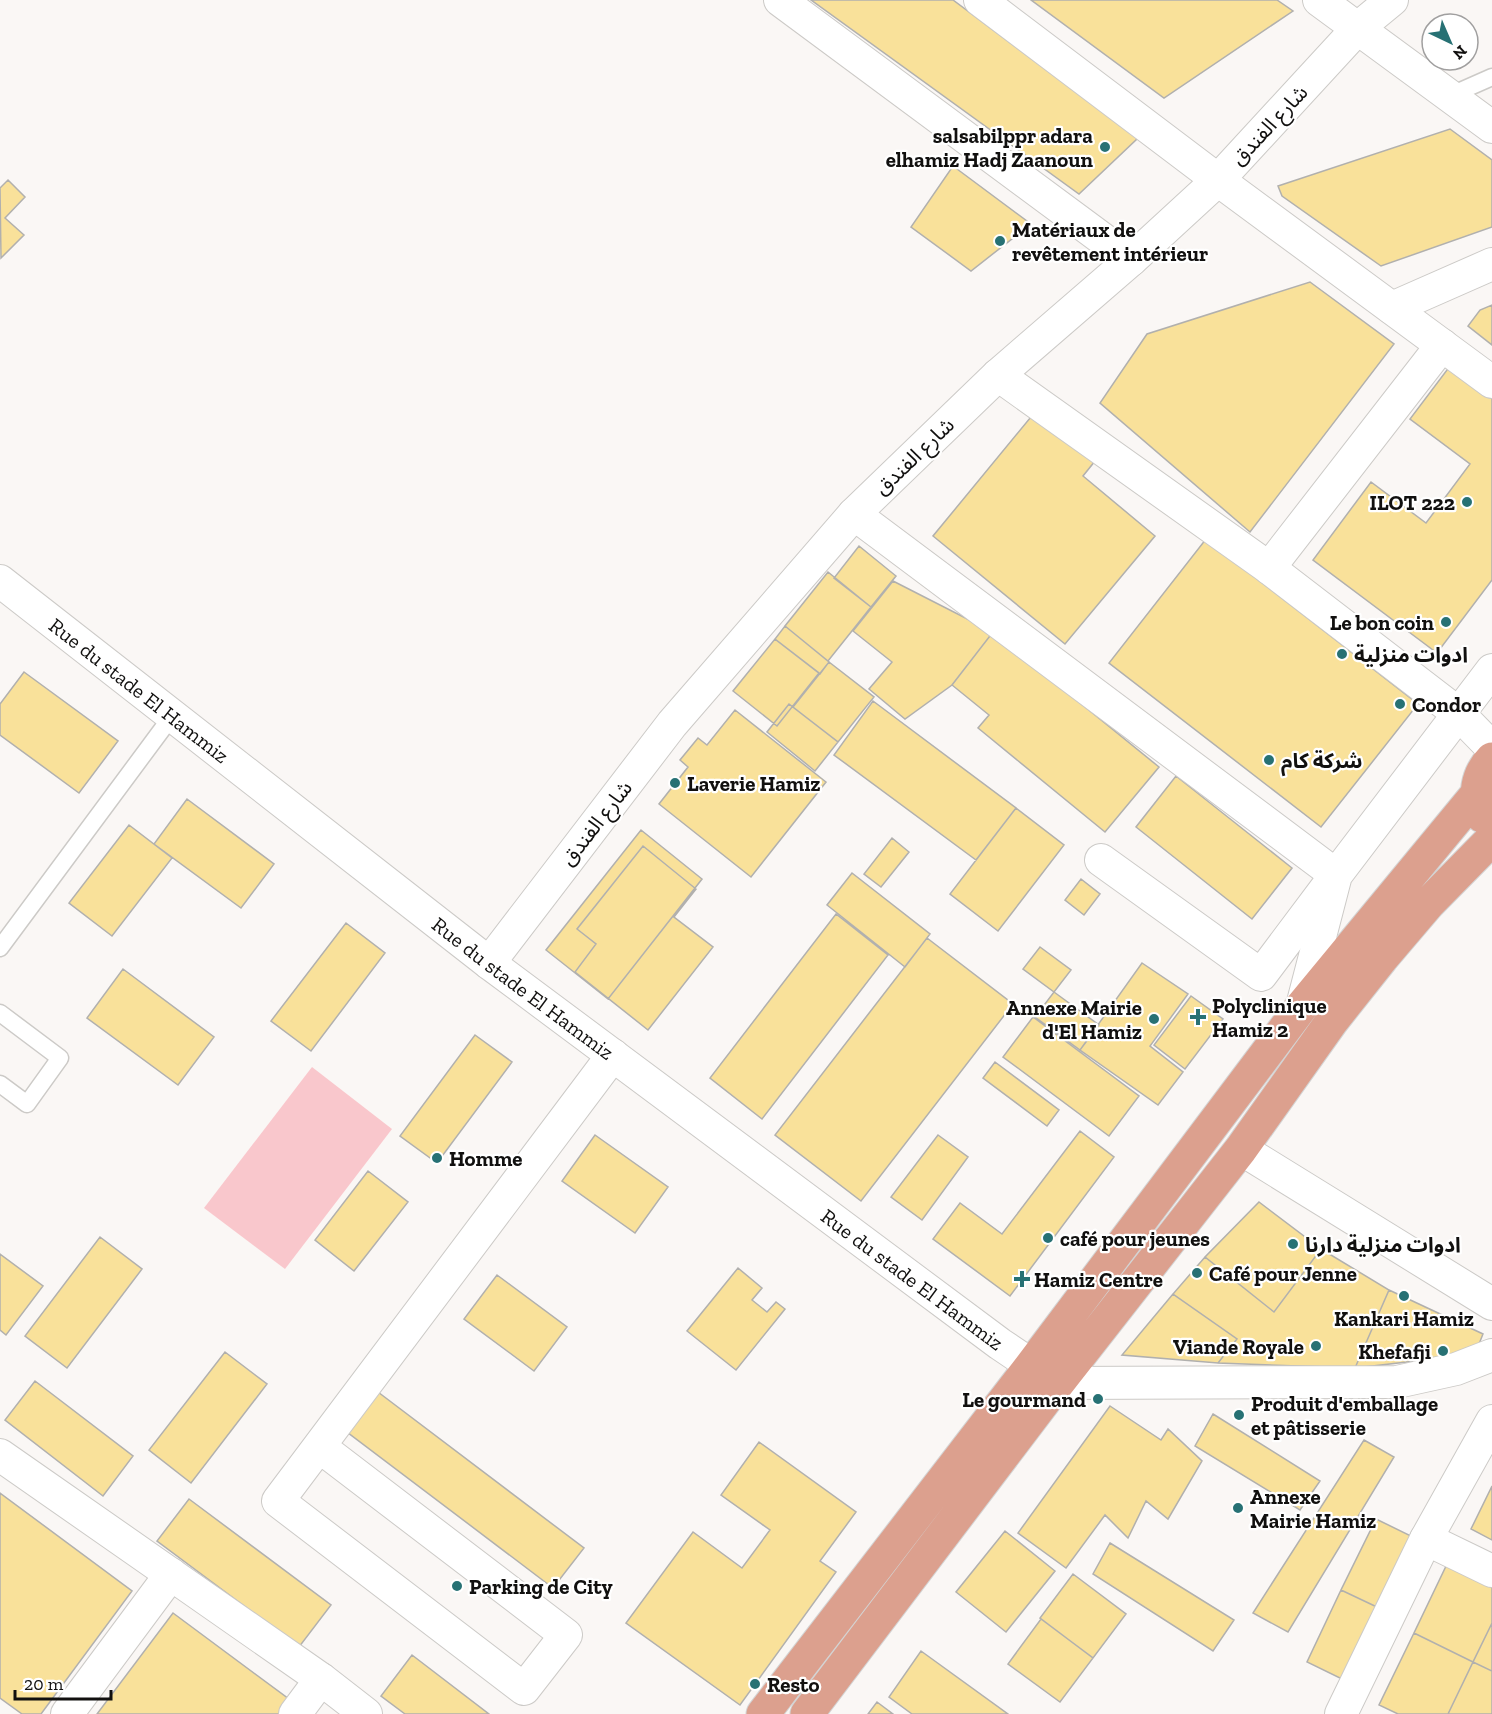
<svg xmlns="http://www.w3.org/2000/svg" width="1492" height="1714" font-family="'Zilla Slab','Noto Sans Arabic',serif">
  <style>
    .green { fill: #f9c7cc }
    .building { fill: #f9e19a; stroke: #b1b0ae; stroke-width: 1.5 }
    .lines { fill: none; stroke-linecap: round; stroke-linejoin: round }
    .service-casing { stroke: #cccac7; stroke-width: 19 }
    .minor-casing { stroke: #cccac7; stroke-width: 34 }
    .trunk-casing { stroke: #d4d4d4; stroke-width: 35 }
    .service { stroke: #fff; stroke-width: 16 }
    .minor { stroke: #fff; stroke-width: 32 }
    .trunk { stroke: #dca08e; stroke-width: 33 }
    .poi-dot { fill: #277174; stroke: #fff; stroke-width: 2 }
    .labels { text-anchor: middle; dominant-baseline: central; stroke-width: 4.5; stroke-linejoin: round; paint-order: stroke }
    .street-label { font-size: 21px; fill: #11100f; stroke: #fff }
    .poi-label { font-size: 21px; font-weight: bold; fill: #11100f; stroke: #fff; text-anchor: start }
  </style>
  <rect width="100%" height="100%" fill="#faf7f5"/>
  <path class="green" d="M 312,1067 L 392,1129 L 285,1269 L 204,1208 Z"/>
  <path class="building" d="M 811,0 L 953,0 L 1138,138 L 1079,194 Z
    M 1031,0 L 1277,0 L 1293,11 L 1164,98 Z
    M 1450,129 L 1492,160 L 1492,227 L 1381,266 L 1282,196 L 1278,186 Z
    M 953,166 L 1031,224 L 971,271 L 911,227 Z
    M 8,180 L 25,197 L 5,218 L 24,235 L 1,258 L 0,188 Z
    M 1310,282 L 1394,344 L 1250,532 L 1100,403 L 1147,334 Z
    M 1492,305 L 1492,345 L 1468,326 L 1480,310 Z
    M 1453,362 L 1492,392 L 1492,580 L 1437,653 L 1313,560 L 1371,482 L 1426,523 L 1470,464 L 1410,419 Z
    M 1035,412 L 1095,461 L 1083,476 L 1155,536 L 1065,644 L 933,536 Z
    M 1206,539 L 1418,704 L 1321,827 L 1109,663 Z
    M 859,546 L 896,576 L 871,607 L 834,578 Z
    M 828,572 L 871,607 L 828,661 L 785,626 Z
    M 893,581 L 993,632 L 952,685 L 905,719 L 869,689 L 892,662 L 853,631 Z
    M 785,626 L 829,662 L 820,674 L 775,639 Z
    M 993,632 L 1159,767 L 1105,832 L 978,728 L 989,715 L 952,685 Z
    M 775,639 L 819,673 L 777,726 L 733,691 Z
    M 829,662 L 874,697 L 838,742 L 793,707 Z
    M 24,672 L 118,741 L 79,793 L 0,735 L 0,704 Z
    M 873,701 L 1016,808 L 976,860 L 834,755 Z
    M 789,704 L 838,742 L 815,771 L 767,732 Z
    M 735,710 L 826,782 L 751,877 L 659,804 L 688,767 L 680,760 L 698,738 L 707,745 Z
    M 1176,776 L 1292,868 L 1252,919 L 1136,827 Z
    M 187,799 L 274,864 L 241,908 L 154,844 Z
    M 1016,808 L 1064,845 L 998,931 L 950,894 Z
    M 129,825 L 172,858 L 112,936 L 69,903 Z
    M 641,830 L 702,879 L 608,999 L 546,950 Z
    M 892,838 L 909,852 L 881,887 L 864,874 Z
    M 643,846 L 696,889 L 674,917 L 713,947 L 648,1030 L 575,972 L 596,944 L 577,929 Z
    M 852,873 L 930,934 L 905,967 L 827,905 Z
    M 1081,879 L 1100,894 L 1084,915 L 1065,900 Z
    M 836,914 L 888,955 L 762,1119 L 710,1078 Z
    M 346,923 L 385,953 L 311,1051 L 271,1021 Z
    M 927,938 L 1013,1004 L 861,1201 L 775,1135 Z
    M 1040,947 L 1071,970 L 1054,992 L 1023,969 Z
    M 1142,963 L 1188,994 L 1150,1046 L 1183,1072 L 1158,1105 L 1080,1050 Z
    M 123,969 L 214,1037 L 178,1085 L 87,1018 Z
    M 1054,992 L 1099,1025 L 1080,1050 L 1035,1017 Z
    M 1191,996 L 1223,1019 L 1185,1069 L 1154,1045 Z
    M 1033,1017 L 1139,1096 L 1109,1136 L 1003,1057 Z
    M 475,1035 L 512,1062 L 437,1163 L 400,1136 Z
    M 995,1062 L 1059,1110 L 1047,1126 L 983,1078 Z
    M 1080,1131 L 1114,1157 L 1010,1296 L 933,1239 L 960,1203 L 1002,1234 Z
    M 595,1135 L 668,1187 L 635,1233 L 562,1181 Z
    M 938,1135 L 968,1157 L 922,1220 L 891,1197 Z
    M 368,1171 L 408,1202 L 354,1271 L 315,1240 Z
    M 1259,1202 L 1321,1249 L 1274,1312 L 1205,1257 Z
    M 100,1237 L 142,1269 L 67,1368 L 25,1336 Z
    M 1321,1249 L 1389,1290 L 1355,1368 L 1218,1363 L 1237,1339 L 1173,1294 L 1205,1257 L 1274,1312 Z
    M 0,1254 L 43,1286 L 6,1335 L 0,1330 Z
    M 738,1268 L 762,1288 L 752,1300 L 767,1312 L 776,1302 L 785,1309 L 736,1370 L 687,1331 Z
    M 497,1275 L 567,1327 L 534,1371 L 464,1319 Z
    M 1389,1290 L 1483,1334 L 1475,1354 L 1355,1368 Z
    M 1173,1294 L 1237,1339 L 1218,1363 L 1122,1355 Z
    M 225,1352 L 267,1384 L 191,1483 L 149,1450 Z
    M 35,1381 L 133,1456 L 103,1496 L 5,1420 Z
    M 374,1389 L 584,1548 L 553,1588 L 343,1429 Z
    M 1110,1406 L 1161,1440 L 1168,1429 L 1202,1461 L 1168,1519 L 1146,1501 L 1128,1538 L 1105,1515 L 1066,1568 L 1018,1533 Z
    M 1213,1414 L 1320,1481 L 1300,1510 L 1195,1446 Z
    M 1364,1440 L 1394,1457 L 1288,1632 L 1253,1613 Z
    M 759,1442 L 856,1512 L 820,1561 L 836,1572 L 740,1705 L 626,1623 L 693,1532 L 742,1568 L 770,1530 L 721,1495 Z
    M 1492,1486 L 1492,1540 L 1471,1529 Z
    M 0,1493 L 132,1591 L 41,1714 L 22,1714 L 0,1698 Z
    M 189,1499 L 331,1605 L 299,1647 L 157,1541 Z
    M 1376,1519 L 1413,1537 L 1379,1608 L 1341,1590 Z
    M 1005,1531 L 1055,1571 L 1006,1632 L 956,1592 Z
    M 1110,1543 L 1234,1620 L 1213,1651 L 1093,1574 Z
    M 1448,1562 L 1492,1583 L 1492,1623 L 1473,1662 L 1414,1633 Z
    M 1073,1574 L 1126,1614 L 1093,1658 L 1040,1618 Z
    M 1341,1590 L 1379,1608 L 1344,1680 L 1307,1662 Z
    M 173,1613 L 297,1705 L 290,1714 L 97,1714 Z
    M 1041,1619 L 1093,1658 L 1060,1702 L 1008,1664 Z
    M 1492,1623 L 1492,1671 L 1473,1662 Z
    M 1414,1633 L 1473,1662 L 1448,1714 L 1398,1714 L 1379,1705 Z
    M 921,1651 L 1008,1714 L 912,1714 L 889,1697 Z
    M 412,1655 L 489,1714 L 405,1714 L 381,1696 Z
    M 1473,1662 L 1492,1671 L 1492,1714 L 1448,1714 Z
    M 877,1702 L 893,1714 L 868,1714 Z"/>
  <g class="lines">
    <defs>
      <path id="service" d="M 1449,96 L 1492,77
        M 0,948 L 172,716
        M 0,1013 L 60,1058 L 27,1104 L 0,1084"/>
      <g id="minor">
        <path d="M 780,0 L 1131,260"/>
        <path d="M 980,0 L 1218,180 L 1492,382"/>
        <path d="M 1319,0 L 1492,127"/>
        <path d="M 1392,308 L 1492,264"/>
        <path d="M 998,375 L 1269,568 L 1459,714 L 1492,748"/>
        <path d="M 854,514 L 1336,875 L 1261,975 L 1101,860"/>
        <path d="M 1269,568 L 1442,345"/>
        <path id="s1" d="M 0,581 L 489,963 L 1000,1344 L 1058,1383 L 1397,1382 L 1456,1369 L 1492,1355"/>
        <path d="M 489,963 L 672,724 L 854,514 L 998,375 L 1131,260 L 1218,180 L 1358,28 L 1392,0"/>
        <path d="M 1302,1006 L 1336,875 L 1492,670"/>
        <path d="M 1241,1149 L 1492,1304"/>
        <path d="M 320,1447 L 566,1635 L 524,1689 L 278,1501 L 613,1055"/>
        <path d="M 0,1455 L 321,1679 L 366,1714"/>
        <path d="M 1426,1539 L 1492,1571"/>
        <path d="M 67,1714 L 171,1574"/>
        <path d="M 295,1714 L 321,1679"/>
        <path d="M 1341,1714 L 1426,1539 L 1492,1421"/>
      </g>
      <path id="trunk" d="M 1482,816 C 1473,797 1477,774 1492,759
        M 763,1714 L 1031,1366 L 1302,1006 L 1477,794
        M 807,1714 L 1058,1383 L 1241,1149 L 1332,1021 L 1382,958 L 1428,904 L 1492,839"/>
    </defs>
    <use href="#service" class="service-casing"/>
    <use href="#minor" class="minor-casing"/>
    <use href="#trunk" class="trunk-casing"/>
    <use href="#service" class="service"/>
    <use href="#minor" class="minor"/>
    <use href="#trunk" class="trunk"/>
  </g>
  <g class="poi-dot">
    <circle cx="1105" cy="147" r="6"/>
    <circle cx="1000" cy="241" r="6"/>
    <circle cx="1467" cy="502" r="6"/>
    <circle cx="1446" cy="622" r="6"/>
    <circle cx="1342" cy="654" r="6"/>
    <circle cx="1400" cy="704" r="6"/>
    <circle cx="1269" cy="760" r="6"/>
    <circle cx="675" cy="783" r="6"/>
    <path d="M1195 1008h6v6h6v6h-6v6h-6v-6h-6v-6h6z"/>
    <circle cx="1154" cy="1019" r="6"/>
    <circle cx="437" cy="1158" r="6"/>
    <circle cx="1048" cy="1238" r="6"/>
    <circle cx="1293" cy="1244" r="6"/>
    <circle cx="1197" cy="1273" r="6"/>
    <path d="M1019 1270h6v6h6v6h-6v6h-6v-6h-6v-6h6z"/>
    <circle cx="1404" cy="1296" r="6"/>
    <circle cx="1316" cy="1346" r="6"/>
    <circle cx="1443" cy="1351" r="6"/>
    <circle cx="1098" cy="1399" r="6"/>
    <circle cx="1239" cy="1415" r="6"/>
    <circle cx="1238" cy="1508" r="6"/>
    <circle cx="457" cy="1586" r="6"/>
    <circle cx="755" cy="1684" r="6"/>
  </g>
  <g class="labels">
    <g class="street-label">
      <text transform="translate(1269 125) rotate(-47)">شارع الفندق</text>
      <text transform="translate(914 456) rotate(-44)">شارع الفندق</text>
      <text stroke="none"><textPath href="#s1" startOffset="177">Rue du stade El Hammiz</textPath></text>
      <text transform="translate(596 823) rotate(-52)">شارع الفندق</text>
      <text stroke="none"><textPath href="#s1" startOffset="663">Rue du stade El Hammiz</textPath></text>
      <text stroke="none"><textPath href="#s1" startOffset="1149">Rue du stade El Hammiz</textPath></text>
    </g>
    <g class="poi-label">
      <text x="1093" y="135" text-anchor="end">salsabilppr adara<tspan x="1093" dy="24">elhamiz Hadj Zaanoun</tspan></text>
      <text x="1012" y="229">Matériaux de<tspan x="1012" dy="24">revêtement intérieur</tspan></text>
      <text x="1455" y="502" text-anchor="end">ILOT 222</text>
      <text x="1434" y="622" text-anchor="end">Le bon coin</text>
      <text x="1354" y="654">ادوات منزلية</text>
      <text x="1412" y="704">Condor</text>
      <text x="1281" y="760">شركة كام</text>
      <text x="687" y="783">Laverie Hamiz</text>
      <text x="1212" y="1005">Polyclinique<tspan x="1212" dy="24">Hamiz 2</tspan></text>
      <text x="1142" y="1007" text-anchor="end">Annexe Mairie<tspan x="1142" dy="24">d'El Hamiz</tspan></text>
      <text x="449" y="1158">Homme</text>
      <text x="1060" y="1238">café pour jeunes</text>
      <text x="1305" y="1244">ادوات منزلية دارنا</text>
      <text x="1209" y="1273">Café pour Jenne</text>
      <text x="1034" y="1279">Hamiz Centre</text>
      <text x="1404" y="1318" text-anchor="middle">Kankari Hamiz</text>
      <text x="1304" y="1346" text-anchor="end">Viande Royale</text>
      <text x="1431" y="1351" text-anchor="end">Khefafji</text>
      <text x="1086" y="1399" text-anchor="end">Le gourmand</text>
      <text x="1251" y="1403">Produit d'emballage<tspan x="1251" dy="24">et pâtisserie</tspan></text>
      <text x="1250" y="1496">Annexe<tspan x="1250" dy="24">Mairie Hamiz</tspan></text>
      <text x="469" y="1586">Parking de City</text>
      <text x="767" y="1684">Resto</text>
    </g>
  </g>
  <g transform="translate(1450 42) rotate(136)"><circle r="28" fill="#ffffff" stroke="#a09f9f" stroke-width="1.5"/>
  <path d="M0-4.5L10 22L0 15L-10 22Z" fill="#277174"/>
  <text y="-9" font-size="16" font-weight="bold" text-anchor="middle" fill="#11100f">N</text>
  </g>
  <path d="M15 1690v9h96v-9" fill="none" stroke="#11100f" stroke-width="3"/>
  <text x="24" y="1690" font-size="18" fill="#11100f" stroke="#ffffff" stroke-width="4.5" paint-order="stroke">20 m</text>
</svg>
